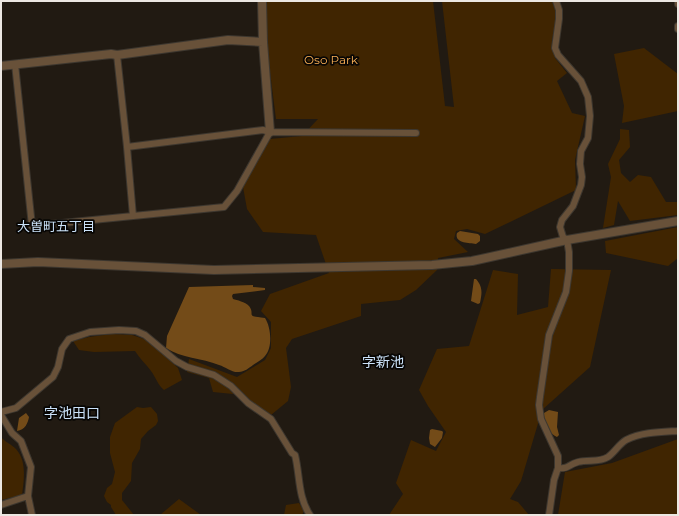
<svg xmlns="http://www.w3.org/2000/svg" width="679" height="516" font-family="Montserrat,'Noto Sans JP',sans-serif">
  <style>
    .green { fill: #402501 }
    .water { fill: #734b18 }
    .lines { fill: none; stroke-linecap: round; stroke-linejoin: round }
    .minor-casing { stroke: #3d372f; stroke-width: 8 }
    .tertiary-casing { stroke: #3d372f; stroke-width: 10 }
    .minor { stroke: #685139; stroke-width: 6 }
    .tertiary { stroke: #685139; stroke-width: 8 }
    .labels { text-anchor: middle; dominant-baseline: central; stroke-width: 3.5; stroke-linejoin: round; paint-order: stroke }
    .park-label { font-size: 12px; fill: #fab056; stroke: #080604 }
    .neighbourhood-label { font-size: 13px; fill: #cbe2f9; stroke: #080604 }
    .quarter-label { font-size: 14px; fill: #cbe2f9; stroke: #080604 }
  </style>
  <rect width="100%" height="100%" fill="#211a12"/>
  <path class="green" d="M 261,1 L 433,1 L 445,106 L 454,107 L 442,1 L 552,1 L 557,15 L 552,40 L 555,58 L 567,73 L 557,81 L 572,113 L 585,116 L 575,160 L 576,190 L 485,234 L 467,229 L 456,231 L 454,239 L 468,252 L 438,258 L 437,270 L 416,290 L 400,300 L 361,304 L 361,316 L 292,339 L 286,348 L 291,387 L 288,401 L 271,415 L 255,406 L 243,395 L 213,392 L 209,378 L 187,372 L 189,359 L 237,377 L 265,360 L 271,348 L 271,322 L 261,311 L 270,294 L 329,273 L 316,235 L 263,232 L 247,209 L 243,187 L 270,139 L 302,136 L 318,119 L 276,119 Z
    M 644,48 L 678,74 L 678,111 L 622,123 L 624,106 L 614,54 Z
    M 620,129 L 629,130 L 630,147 L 619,160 L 621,173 L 630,182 L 638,175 L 651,177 L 666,202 L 678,202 L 678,215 L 630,221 L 618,201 L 614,225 L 603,228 L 611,177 L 608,164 L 620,139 Z
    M 678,227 L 678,258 L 668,266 L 606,253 L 605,241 Z
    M 551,269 L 611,270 L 590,367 L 542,410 L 521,481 L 510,499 L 518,502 L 529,515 L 389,515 L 403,494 L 396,483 L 411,440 L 436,451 L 446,432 L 428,406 L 419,390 L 437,349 L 469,346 L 493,270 L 518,274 L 517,315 L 548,307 Z
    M 112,334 L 132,335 L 144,339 L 158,349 L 178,368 L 182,380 L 164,390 C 158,385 156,378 151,371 C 146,364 140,359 135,351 L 94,352 L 79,350 L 73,341 L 89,337 Z
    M 137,407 L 143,408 L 151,407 L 157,414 L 158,421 L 156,425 L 148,431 L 141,439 L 140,449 L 132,463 L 131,481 L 122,493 L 122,500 L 134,515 L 116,515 L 111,507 L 111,505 L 107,502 L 104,496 L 107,488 L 112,484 L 115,472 L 110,453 L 110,437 L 115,423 Z
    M 1,437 C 5,442 11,444 16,449 C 27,461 24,480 22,495 L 1,500 Z
    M 678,439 L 678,515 L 558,515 L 565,472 L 612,463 Z
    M 179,499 L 201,515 L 160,515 Z
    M 299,503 L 304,511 L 302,515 L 284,515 L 286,505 Z"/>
  <path class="water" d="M 460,231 L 478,234 L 480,236 L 480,241 L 476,244 C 468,243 454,243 457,233 Z
    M 474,279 L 476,279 C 483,287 482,293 480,303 L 478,304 L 471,301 Z
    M 253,285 L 253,287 L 265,288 L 265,290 L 233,294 L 232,296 L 233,299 C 237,300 245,302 249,306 C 256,315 244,316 265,318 C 271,327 273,347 265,356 C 262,360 257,362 253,365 C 249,368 244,372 239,372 C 232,373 226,367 219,365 C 202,358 181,358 166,348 L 167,336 L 189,287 Z
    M 549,410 L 558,412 L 557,427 L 559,435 L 557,437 C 549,434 543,421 544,413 Z
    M 26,413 L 29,417 C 28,423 25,430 17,431 L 19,418 Z
    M 432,429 L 442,431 L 443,432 L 442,438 L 435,447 L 430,444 L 429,438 L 430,430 Z"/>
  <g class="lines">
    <defs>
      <path id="minor" d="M 678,1 L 678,4
        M 678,26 L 678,29
        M 117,55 L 127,147 L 133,216
        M 15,64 L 32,226 L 224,207 L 237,191 L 270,132
        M 127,147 L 263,130 L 270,132 L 416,133
        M 1,412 L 16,408 L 53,377 L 58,367 L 62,349 L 69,339 L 90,332 L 119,330 L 136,331 L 145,335 L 176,361 L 187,367 L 214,375 L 231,386 L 248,403 L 271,419 L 292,453 L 295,455 C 300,475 298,498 310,515
        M 1,415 L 12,433 L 21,441 L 31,467 L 28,496 L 32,515
        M 558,468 C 570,469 567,465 578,462 C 588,459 599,463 608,457 C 615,452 619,444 626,440 C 642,432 661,432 678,431
        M 1,505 L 28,496
        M 549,515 L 554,480 L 558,468 L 558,456 L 541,419 L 539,405 L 540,397 L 549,335 L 566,292 L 569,271 L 569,252 L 567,240 L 563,237 L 560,227 L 562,220 L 573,206 L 581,185 L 582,177 L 580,164 L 581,151 L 588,138 L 590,116 L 588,97 L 581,81 L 558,55 L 555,48 L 559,19 L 559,10 L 556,1"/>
      <path id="tertiary" d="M 262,1 L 263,42 L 270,132
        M 1,66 L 111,54 L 117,55 L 228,40 L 263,42
        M 1,264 L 38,262 L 214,270 L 432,265 L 472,261 L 567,240 L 678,221"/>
    </defs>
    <use href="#minor" class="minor-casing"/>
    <use href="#tertiary" class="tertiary-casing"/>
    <use href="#minor" class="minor"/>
    <use href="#tertiary" class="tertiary"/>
  </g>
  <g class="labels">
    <g class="park-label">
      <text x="331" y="59">Oso Park</text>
    </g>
    <g class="neighbourhood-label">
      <text x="56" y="226">大曽町五丁目</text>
    </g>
    <g class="quarter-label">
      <text x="383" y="362">字新池</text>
      <text x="72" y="413">字池田口</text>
    </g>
  </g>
  <rect width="679" height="516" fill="none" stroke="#ece7e2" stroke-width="4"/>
</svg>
